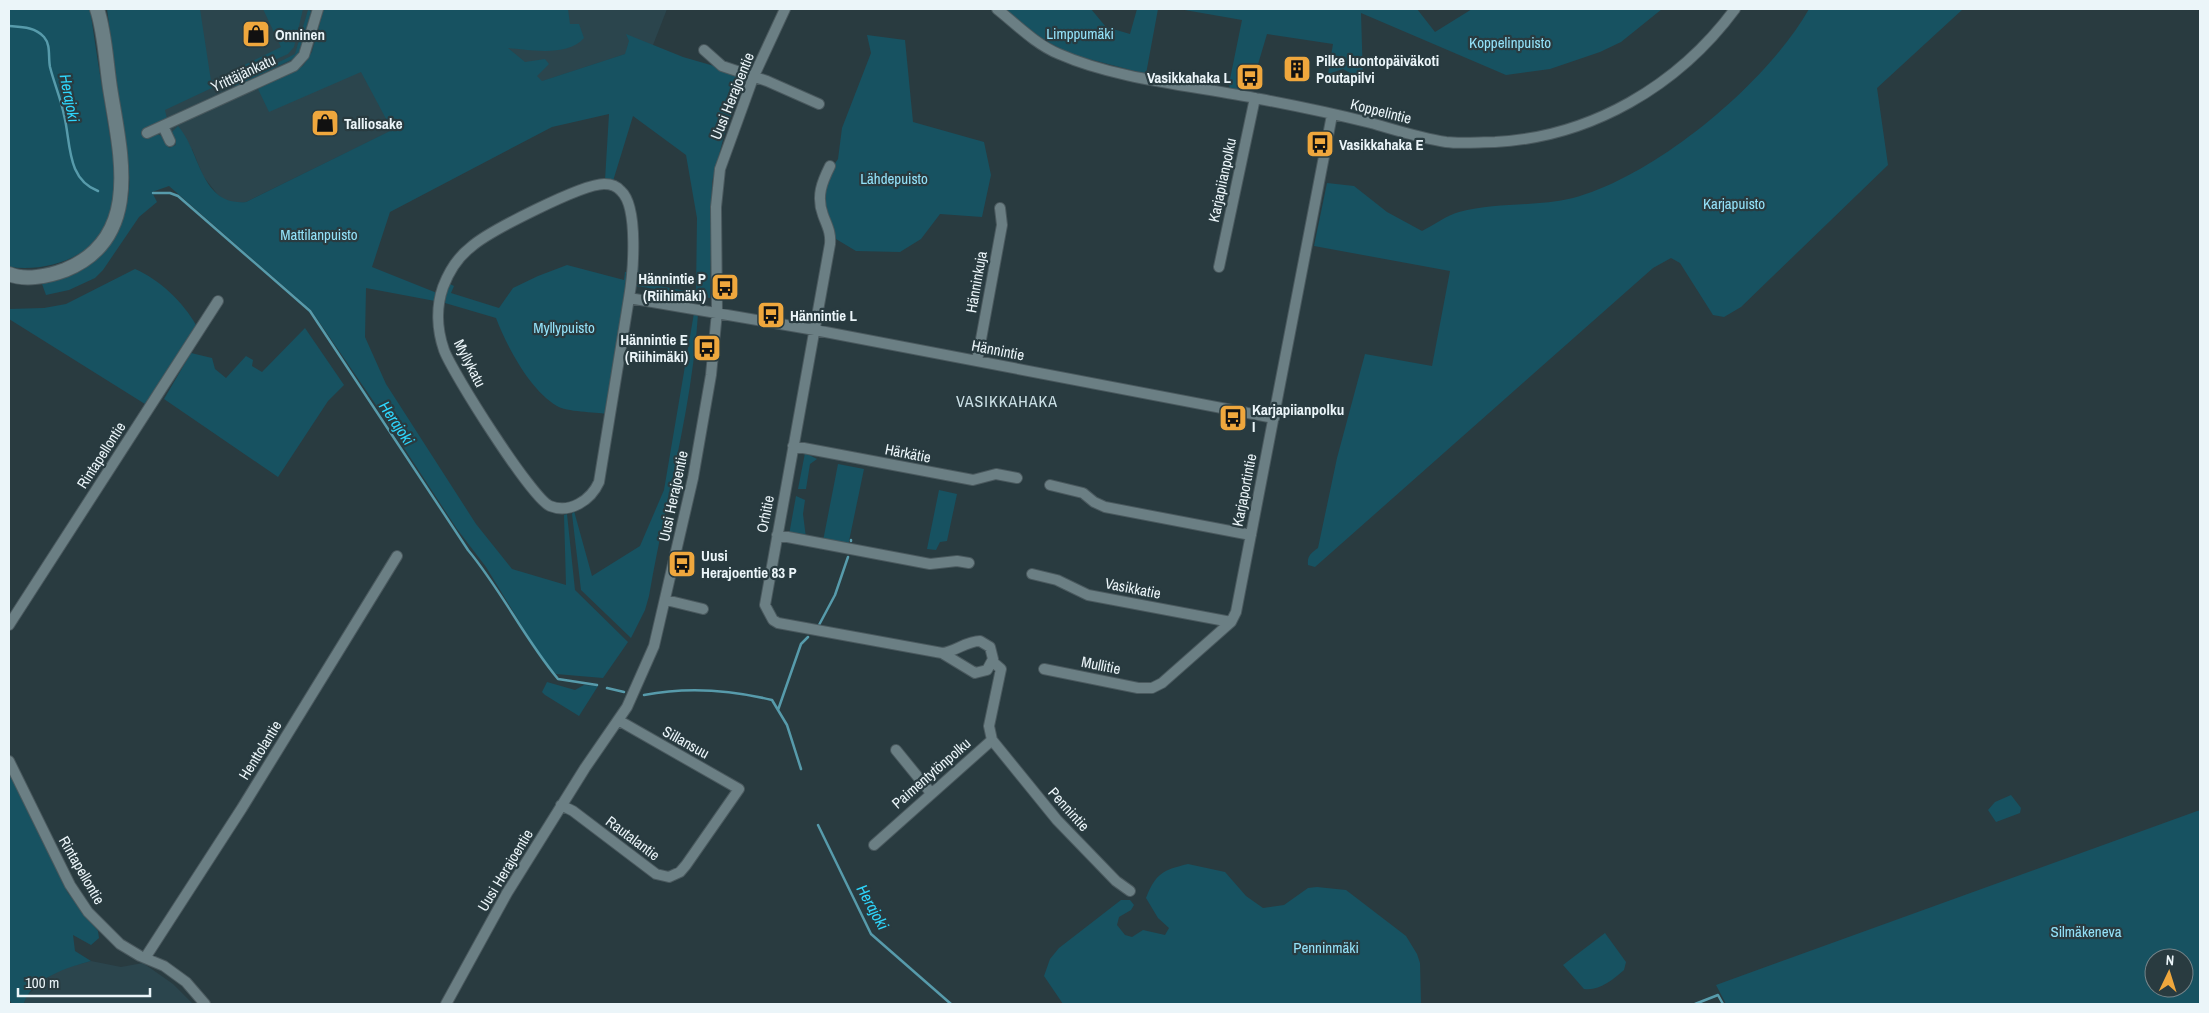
<svg xmlns="http://www.w3.org/2000/svg" width="2209" height="1013" font-family="'Archivo Narrow',sans-serif">
  <style>
    .built { fill: #2b454d }
    .green { fill: #175261; fill-rule: evenodd }
    .lines { fill: none; stroke-linecap: round; stroke-linejoin: round }
    .stream { stroke: #579bab; stroke-width: 2.5 }
    .street-casing { stroke: #4a595e; stroke-width: 12 }
    .secondary-casing { stroke: #4a595e; stroke-width: 16 }
    .street { stroke: #6b7f84; stroke-width: 10 }
    .secondary { stroke: #6b7f84; stroke-width: 14 }
    .labels { text-anchor: middle; dominant-baseline: central; stroke-width: 4.5; stroke-linejoin: round; paint-order: stroke }
    .park-label { font-size: 15px; fill: #94e2f9; stroke: #293b40 }
    .poi-label { font-size: 15px; font-weight: bold; fill: #ebf5f9; stroke: #293b40; text-anchor: start }
    .street-label { font-size: 15px; fill: #ebf5f9; stroke: #293b40 }
    .water-label { font-size: 16px; font-style: italic; fill: #2ed6fc; stroke: #293b40 }
    .neighbourhood-label { font-size: 16px; letter-spacing: 1px; fill: #cce1e7; stroke: #293b40 }
  </style>
  <rect width="100%" height="100%" fill="#293b40"/>
  <path class="built" d="M 125,9 L 667,9 L 653,45 L 393,130 L 246,202 L 234,203 L 227,202 L 218,195 L 203,176 L 192,149 L 134,153 Z
    M 91,961 L 121,967 L 143,963 L 173,984 L 193,1004 L 24,1003 L 26,996 L 57,970 Z"/>
  <path class="green" d="M 9,9 L 90,9 C 95,43 100,77 106,111 C 110,142 119,174 113,206 C 104,254 52,273 9,267 Z
    M 107,9 L 200,9 L 211,81 L 214,80 L 216,86 L 165,110 L 167,119 L 144,129 L 147,138 L 156,134 L 162,136 L 169,148 L 176,145 L 172,132 L 178,126 C 201,152 200,206 246,202 L 392,130 L 361,72 L 269,112 L 258,89 L 303,66 L 312,52 L 324,9 L 568,9 L 570,24 L 579,24 L 584,38 C 568,57 530,50 508,48 L 525,62 L 545,59 L 549,64 L 537,76 L 542,81 L 625,54 L 629,41 L 626,34 L 683,57 L 721,68 L 746,79 L 726,128 L 712,182 L 710,298 L 636,286 L 638,266 L 639,282 L 696,293 L 697,218 L 686,155 L 633,116 L 613,181 L 605,180 L 609,114 L 552,127 L 390,212 L 372,267 L 437,293 L 435,301 L 366,288 L 365,337 L 386,384 L 476,524 L 512,569 L 566,585 L 564,515 L 567,514 L 575,590 L 628,642 L 603,678 L 556,674 L 541,657 L 486,567 L 457,529 L 374,402 L 311,310 L 169,186 L 152,192 L 157,202 L 139,217 L 103,270 L 95,278 L 69,290 L 46,295 L 42,284 C 55,281 68,278 79,272 C 114,252 132,211 129,172 Z
    M 263,9 L 303,9 L 294,47 L 288,54 L 229,80 L 226,74 L 281,47 Z
    M 1002,9 L 1091,9 L 1106,27 L 1130,34 L 1137,9 L 1158,9 L 1146,74 L 1070,54 L 1043,39 Z
    M 1179,9 L 1417,9 L 1435,32 L 1472,9 L 1662,9 L 1621,42 L 1600,52 L 1550,69 L 1506,75 L 1361,13 L 1363,80 L 1343,69 L 1328,74 L 1333,44 L 1267,34 L 1256,71 L 1247,75 L 1237,91 L 1230,90 L 1229,84 L 1242,20 Z
    M 1809,9 L 1963,9 L 1877,88 L 1888,165 L 1741,307 L 1724,317 L 1713,315 L 1680,263 L 1671,258 L 1653,268 L 1315,567 L 1308,565 C 1307,556 1311,553 1318,548 L 1337,458 L 1365,354 L 1432,366 L 1450,271 L 1314,246 L 1327,183 L 1354,186 L 1387,212 L 1422,231 C 1434,225 1447,215 1459,212 C 1496,202 1536,207 1573,198 C 1656,176 1767,83 1809,9 Z
    M 308,10 L 311,11 L 300,51 L 295,58 L 236,86 L 232,86 L 295,54 Z
    M 867,35 L 905,40 L 913,122 L 984,142 L 991,175 L 982,217 L 940,214 L 921,239 L 900,252 L 856,251 L 831,236 L 823,215 L 823,181 L 838,159 L 842,128 L 871,53 Z
    M 567,265 L 624,280 L 625,272 L 628,272 L 607,414 C 595,412 566,412 557,406 C 530,390 507,347 496,318 L 445,303 L 448,283 L 454,286 L 451,293 L 499,308 L 513,288 L 538,276 Z
    M 135,269 C 159,279 184,303 196,325 L 145,404 L 9,319 L 9,309 L 44,308 L 66,304 Z
    M 694,313 L 698,314 C 692,410 665,502 649,596 L 645,610 L 631,638 L 581,590 L 572,514 L 574,511 L 592,576 L 640,546 L 664,490 Z
    M 305,328 L 344,385 L 328,401 L 278,477 L 164,399 L 191,353 L 212,358 L 215,369 L 226,378 L 246,356 L 253,360 L 252,366 L 262,372 Z
    M 805,453 L 817,459 L 810,464 L 806,489 L 798,489 Z
    M 838,464 L 864,469 L 848,546 L 823,541 Z
    M 939,490 L 957,494 L 947,541 L 940,542 L 936,550 L 927,549 Z
    M 796,496 L 805,500 L 803,514 L 806,538 L 789,535 Z
    M 547,682 L 575,690 L 584,685 L 598,686 L 579,716 L 545,695 L 542,692 Z
    M 9,771 L 68,893 L 98,931 L 99,938 L 91,945 L 73,935 L 75,951 L 91,961 C 69,967 32,978 24,1003 L 27,1004 L 12,1004 L 9,999 Z
    M 2011,795 L 2021,808 L 2020,813 L 1996,822 L 1988,810 L 1995,802 Z
    M 2200,810 L 2200,1004 L 1726,1004 L 1716,985 ZM 2154,958 L 2184,958 L 2184,988 L 2154,988 Z
    M 1188,864 L 1225,872 L 1246,896 L 1263,908 L 1284,905 L 1308,888 L 1317,887 L 1346,890 L 1406,936 L 1417,954 L 1420,963 L 1421,1004 L 1063,1004 L 1044,976 L 1050,959 L 1059,948 L 1121,900 L 1130,900 L 1134,905 L 1131,910 L 1119,917 L 1117,925 L 1125,935 L 1132,937 L 1143,930 L 1165,935 L 1169,928 L 1158,918 L 1146,898 C 1156,873 1163,870 1188,864 Z
    M 1605,933 L 1626,962 L 1624,970 C 1612,980 1600,991 1584,989 L 1563,965 Z"/>
  <g class="lines">
    <path class="stream" d="M 9,26 C 22,27 35,27 44,37 C 51,45 48,57 50,67 C 54,83 61,99 64,115 C 71,142 66,179 98,191
      M 153,193 L 170,193 L 178,196 L 310,311 L 468,550 C 502,591 524,638 558,679 L 597,685
      M 851,541 L 851,540
      M 819,625 L 835,595 L 848,557
      M 607,688 L 624,692
      M 644,695 C 685,687 731,690 772,700 L 787,725 L 801,769
      M 778,710 L 801,644 L 808,637
      M 818,825 L 871,934 L 951,1004
      M 1695,1004 L 1718,995 L 1723,1004"/>
    <defs>
      <path id="street" d="M 997,9 C 1016,24 1035,44 1059,54 C 1118,80 1196,86 1260,99 C 1297,106 1335,114 1371,123 C 1396,130 1420,138 1446,142 C 1462,144 1479,142 1495,142 C 1591,137 1678,86 1735,9
        M 704,50 L 722,66 L 767,81 L 819,104
        M 163,126 L 170,141
        M 147,133 L 294,66 L 304,55 L 318,9
        M 830,166 C 822,182 816,196 823,215 C 827,226 831,232 830,244 L 765,605 L 773,620 L 778,623 L 942,653 L 975,673 L 987,670 L 993,659 L 990,647 L 980,641 C 966,641 955,652 942,653
        M 1219,267 L 1255,98
        M 629,298 L 599,482 C 591,500 570,514 550,506 C 532,499 452,372 444,350 C 437,330 436,307 443,287 C 449,271 458,257 471,247 C 489,231 582,184 604,184 C 610,184 617,186 621,191 C 639,207 633,275 629,298 L 815,330 L 1274,418
        M 977,361 L 1002,225 L 1000,208
        M 793,446 L 973,480 L 996,474 L 1017,478
        M 1050,485 L 1083,493 L 1094,502 L 1105,507 L 1251,535
        M 777,535 L 930,564 L 957,561 L 969,563
        M 1032,574 L 1057,580 L 1088,595 L 1231,622
        M 666,600 L 703,609
        M 9,625 L 218,301
        M 993,662 L 1001,669 L 989,726 L 992,740 L 1057,820 L 1116,881 L 1130,891
        M 1044,669 L 1138,688 L 1152,688 L 1162,683 L 1231,622 L 1236,612 L 1332,115
        M 896,750 L 931,793
        M 9,761 L 70,885 L 88,912 L 120,944 L 140,956 L 164,966 L 186,982 L 205,1004
        M 561,805 L 573,811 L 656,874 L 669,877 L 680,872 L 686,865 L 739,789 L 618,720
        M 874,845 L 992,740
        M 145,958 L 242,808 L 397,556
        M 446,1004 L 507,893 L 585,768 L 627,707 L 654,646 L 693,478 L 711,375 L 717,312 L 716,207 L 720,169 L 753,78 L 785,9"/>
      <path id="secondary" d="M 9,274 C 25,281 49,276 65,270 C 144,238 120,152 110,88 C 106,62 105,33 97,9"/>
    </defs>
    <use href="#street" class="street-casing"/>
    <use href="#secondary" class="secondary-casing"/>
    <use href="#street" class="street"/>
    <use href="#secondary" class="secondary"/>
  </g>
  <defs>
    <symbol id="shop-square" viewBox="-11 -11 22 22"><rect x="-9" y="-9" width="18" height="18" rx="4" fill="#efa73d" stroke="#293b40"/><path d="M-5-2.5h2.3a2.7 3.5 0 0 1 5.4 0H5L5.5 6h-11ZM-1.5-2.5h3a1.5 2.3 0 0 0-3 0Z" fill="#111"/></symbol>
    <symbol id="building-square" viewBox="-11 -11 22 22"><rect x="-9" y="-9" width="18" height="18" rx="4" fill="#efa73d" stroke="#293b40"/><path d="M-4-6H4V6H1V3H-1V6H-4ZM-2.5-4.3h1.7v1.8h-1.7ZM.8-4.3h1.7v1.8H.8ZM-2.5-1h1.7V.8h-1.7ZM.8-1h1.7V.8H.8Z" fill="#111"/></symbol>
    <symbol id="bus-square" viewBox="-11 -11 22 22"><rect x="-9" y="-9" width="18" height="18" rx="4" fill="#efa73d" stroke="#293b40"/><path d="M-5-6H5V4H4V6H2V4H-2V6H-4V4H-5ZM-3.5-4V0h7V-4ZM-3.5 1.2v1.5H-2V1.2ZM2 1.2v1.5H3.5V1.2Z" fill="#111"/></symbol>
  </defs>
  <g fill-rule="evenodd">
    <use href="#shop-square" x="240" y="18" width="32" height="32"/>
    <use href="#building-square" x="1281" y="53" width="32" height="32"/>
    <use href="#bus-square" x="1234" y="61" width="32" height="32"/>
    <use href="#shop-square" x="309" y="107" width="32" height="32"/>
    <use href="#bus-square" x="1304" y="128" width="32" height="32"/>
    <use href="#bus-square" x="709" y="271" width="32" height="32"/>
    <use href="#bus-square" x="755" y="299" width="32" height="32"/>
    <use href="#bus-square" x="691" y="332" width="32" height="32"/>
    <use href="#bus-square" x="1217" y="402" width="32" height="32"/>
    <use href="#bus-square" x="666" y="548" width="32" height="32"/>
  </g>
  <g class="labels">
    <g class="park-label">
      <text x="1080" y="33">Limppumäki</text>
      <text x="1510" y="42">Koppelinpuisto</text>
      <text x="894" y="178">Lähdepuisto</text>
      <text x="1734" y="203">Karjapuisto</text>
      <text x="319" y="234">Mattilanpuisto</text>
      <text x="564" y="327">Myllypuisto</text>
      <text x="2086" y="931">Silmäkeneva</text>
      <text x="1326" y="947">Penninmäki</text>
    </g>
    <g class="poi-label">
      <text x="275" y="34">Onninen</text>
      <text x="1316" y="60">Pilke luontopäiväkoti<tspan x="1316" dy="17">Poutapilvi</tspan></text>
      <text x="1231" y="77" text-anchor="end">Vasikkahaka L</text>
      <text x="344" y="123">Talliosake</text>
      <text x="1339" y="144">Vasikkahaka E</text>
      <text x="706" y="278" text-anchor="end">Hännintie P<tspan x="706" dy="17">(Riihimäki)</tspan></text>
      <text x="790" y="315">Hännintie L</text>
      <text x="688" y="339" text-anchor="end">Hännintie E<tspan x="688" dy="17">(Riihimäki)</tspan></text>
      <text x="1252" y="409">Karjapiianpolku<tspan x="1252" dy="17">I</tspan></text>
      <text x="701" y="555">Uusi<tspan x="701" dy="17">Herajoentie 83 P</tspan></text>
    </g>
    <g class="street-label">
      <text transform="translate(243 73) rotate(-25)">Yrittäjänkatu</text>
      <text transform="translate(732 96) rotate(-68)">Uusi Herajoentie</text>
      <text transform="translate(1381 111) rotate(14)">Koppelintie</text>
      <text transform="translate(1222 180) rotate(-78)">Karjapiianpolku</text>
      <text transform="translate(976 282) rotate(-80)">Hänninkuja</text>
      <text transform="translate(998 350) rotate(11)">Hännintie</text>
      <text transform="translate(470 363) rotate(63)">Myllykatu</text>
      <text transform="translate(908 453) rotate(11)">Härkätie</text>
      <text transform="translate(101 455) rotate(-57)">Rintapellontie</text>
      <text transform="translate(1244 490) rotate(-79)">Karjaportintie</text>
      <text transform="translate(673 496) rotate(-78)">Uusi Herajoentie</text>
      <text transform="translate(765 514) rotate(-79)">Orhitie</text>
      <text transform="translate(1133 588) rotate(11)">Vasikkatie</text>
      <text transform="translate(1101 665) rotate(11)">Mullitie</text>
      <text transform="translate(686 742) rotate(29)">Sillansuu</text>
      <text transform="translate(260 750) rotate(-58)">Henttolantie</text>
      <text transform="translate(931 773) rotate(-41)">Paimentytönpolku</text>
      <text transform="translate(1069 809) rotate(48)">Pennintie</text>
      <text transform="translate(633 838) rotate(37)">Rautalantie</text>
      <text transform="translate(82 870) rotate(60)">Rintapellontie</text>
      <text transform="translate(505 870) rotate(-59)">Uusi Herajoentie</text>
    </g>
    <g class="water-label">
      <text transform="translate(70 98) rotate(79)">Herajoki</text>
      <text transform="translate(397 423) rotate(56)">Herajoki</text>
      <text transform="translate(873 907) rotate(61)">Herajoki</text>
    </g>
    <g class="neighbourhood-label">
      <text x="1007" y="401">VASIKKAHAKA</text>
    </g>
  </g>
  <rect width="2209" height="1013" fill="none" stroke="#ebf5f9" stroke-width="20"/>
  <g transform="translate(2169 973) rotate(4)"><circle r="24" fill="#293b40" stroke="#77858a"/>
  <path d="M0-4L9 19L0 12L-9 19Z" fill="#efa73d"/>
  <text y="-8" font-size="14" font-weight="bold" text-anchor="middle" fill="#ebf5f9">N</text>
  </g>
  <path d="M18 988v8h132v-8" fill="none" stroke="#ebf5f9" stroke-width="2.5"/>
  <text x="25" y="988" font-size="15" fill="#ebf5f9" stroke="#293b40" stroke-width="4" paint-order="stroke">100 m</text>
</svg>
